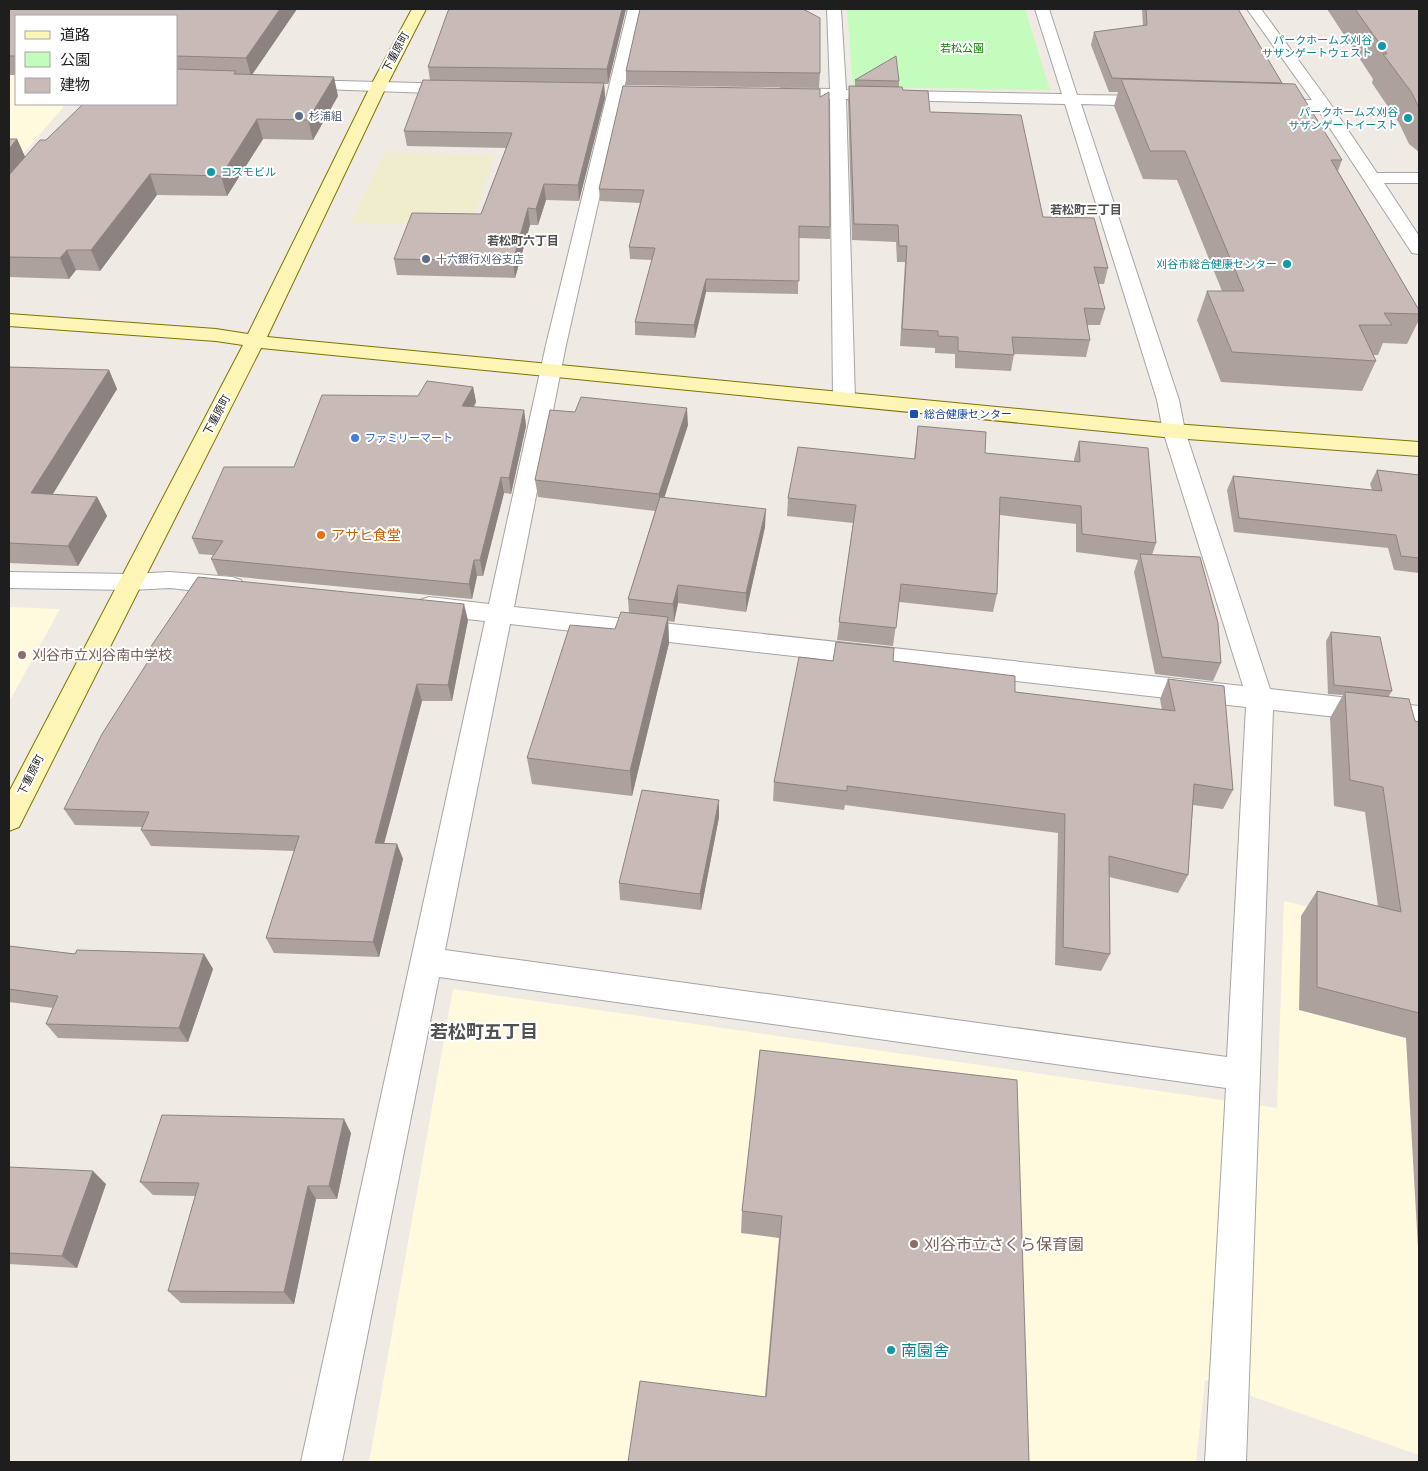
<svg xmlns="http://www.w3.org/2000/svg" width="1428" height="1471" font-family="'Work Sans','Noto Sans JP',sans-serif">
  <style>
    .education { fill: #fff9de }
    .farmland { fill: #f0edce }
    .park { fill: #c4fcbe }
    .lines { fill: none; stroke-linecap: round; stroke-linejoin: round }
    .street-casing { stroke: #a5a5a5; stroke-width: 2 }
    .secondary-casing { stroke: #7b7400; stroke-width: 2 }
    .street { fill: #fff; fill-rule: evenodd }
    .secondary { fill: #fdf5b5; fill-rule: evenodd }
    .wall { fill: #aca19d }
    .shaded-wall { fill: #8c8380 }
    .building { fill: #c8bbb7; stroke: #8c8380 }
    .culture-dot { fill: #0f9aa8; stroke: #fff; stroke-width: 2 }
    .service-dot { fill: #5c6f8a; stroke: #fff; stroke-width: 2 }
    .transit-dot { fill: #1a4fb4; stroke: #fff; stroke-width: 2 }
    .shop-dot { fill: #3f7fe0; stroke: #fff; stroke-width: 2 }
    .food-dot { fill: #e8710a; stroke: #fff; stroke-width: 2 }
    .education-dot { fill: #8d6e63; stroke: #fff; stroke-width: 2 }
    .labels { text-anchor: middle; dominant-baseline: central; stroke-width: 4; stroke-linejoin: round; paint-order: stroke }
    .far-culture-label { font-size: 11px; fill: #0d838f; stroke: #fff; text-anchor: end }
    .far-park-label { font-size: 11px; fill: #108305; stroke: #fff }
    .far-street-label { font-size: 11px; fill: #1e1e1e; stroke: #fff }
    .far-service-label { font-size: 11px; fill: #4e5e75; stroke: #fff; text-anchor: start }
    .far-transit-label { font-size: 11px; fill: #164399; stroke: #fff; text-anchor: start }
    .far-shop-label { font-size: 11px; fill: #366cbe; stroke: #fff; text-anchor: start }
    .far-neighbourhood-label { font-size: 12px; font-weight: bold; fill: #515151; stroke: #fff }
    .food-label { font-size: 14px; fill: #c56008; stroke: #fff; text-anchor: start }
    .education-label { font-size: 14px; fill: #785e54; stroke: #fff; text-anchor: start }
    .near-education-label { font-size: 16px; fill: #785e54; stroke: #fff; text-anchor: start }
    .near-culture-label { font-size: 16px; fill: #0d838f; stroke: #fff; text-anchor: start }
    .near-neighbourhood-label { font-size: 18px; font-weight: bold; fill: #515151; stroke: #fff }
  </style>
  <rect width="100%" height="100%" fill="#f0eae4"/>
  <path class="education" d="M 9,9 L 16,16 L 16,104 L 66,104 L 9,170 Z
    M 9,607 L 60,609 L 9,702 Z
    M 1284,901 L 1419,934 L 1419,1455 L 1205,1380 L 1196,1462 L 369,1462 L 453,989 L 1277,1108 Z"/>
  <path class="farmland" d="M 385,152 L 494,156 L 473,217 L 418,224 L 351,223 Z"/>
  <path class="park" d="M 847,9 L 1025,9 L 1050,90 L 853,87 Z"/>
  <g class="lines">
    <defs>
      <path id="street" d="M 628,9 L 642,9 L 566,345 L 514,607 L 1243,686 L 1163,431 L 1157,400 L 1065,104 L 846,99 L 855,399 L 852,404 L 844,405 L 836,404 L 833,399 L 830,99 L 782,98 L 777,96 L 774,93 L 777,90 L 782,88 L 830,89 L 827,9 L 841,9 L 846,90 L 1062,94 L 1035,9 L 1049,9 L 1077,95 L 1154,96 L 1160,98 L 1162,101 L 1160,104 L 1154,106 L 1081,104 L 1179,400 L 1185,431 L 1270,689 L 1419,706 L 1419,726 L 1273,710 L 1246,1462 L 1205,1462 L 1226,1088 L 439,977 L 342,1462 L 301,1462 L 485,621 L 429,615 L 420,612 L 416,606 L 420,600 L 429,597 L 489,604 L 546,345 ZM 510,624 L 1246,707 L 1227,1057 L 445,950 Z
        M 1247,9 L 1261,9 L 1329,102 L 1377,173 L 1419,173 L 1419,183 L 1384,183 L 1419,236 L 1419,254 L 1412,253 L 1318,110 L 1264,107 L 1262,104 L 1264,101 L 1270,99 L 1312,100 Z
        M 300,80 L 457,84 L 462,86 L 465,89 L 462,92 L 457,94 L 295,88 L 292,85 L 295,82 Z
        M 9,572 L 130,574 L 170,572 L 232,577 L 241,580 L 244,586 L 241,592 L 232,595 L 170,588 L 130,590 L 9,588 Z"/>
      <path id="secondary" d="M 412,9 L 426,9 L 386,87 L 267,337 L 1174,424 L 1419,442 L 1419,456 L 1174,438 L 261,348 L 19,827 L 9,831 L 9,792 L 243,345 L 216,341 L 9,326 L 9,314 L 216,329 L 248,334 L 370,87 Z"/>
    </defs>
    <use href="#street" class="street-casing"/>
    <use href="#secondary" class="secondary-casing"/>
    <use href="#street" class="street"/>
    <use href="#secondary" class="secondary"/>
  </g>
  <path class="wall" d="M 9,9 L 297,9 L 252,75 L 338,96 L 313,140 L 263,139 L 227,196 L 157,195 L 100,271 L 76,270 L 69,279 L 9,277 L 9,139 L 17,139 L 25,157 L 46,140 L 176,104 L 176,16 L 16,16 L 16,75 L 9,75 Z
    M 626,9 L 608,84 L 604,84 L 605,98 L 579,201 L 546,200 L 538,225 L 530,225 L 515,278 L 397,275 L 394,259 L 481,214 L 506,148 L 407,146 L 404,131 L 430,80 L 428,67 Z
    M 1142,9 L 1238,9 L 1282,83 L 1342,160 L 1338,171 L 1419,310 L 1419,320 L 1407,344 L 1383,343 L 1378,355 L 1373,355 L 1376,361 L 1362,391 L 1221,382 L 1197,320 L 1207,291 L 1222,291 L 1177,180 L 1143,179 L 1114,106 L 1118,92 L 1109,92 L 1091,45 L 1094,32 L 1143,26 Z
    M 1327,9 L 1419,9 L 1419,152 L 1409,144 L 1399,123 L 1372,83 L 1373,79 Z
    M 626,71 L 820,73 L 819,88 L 626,85 Z
    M 855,80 L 899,81 L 899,87 L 930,112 L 1043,217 L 1108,268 L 1104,284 L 1098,284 L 1105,309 L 1100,325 L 1087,325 L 1090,340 L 1086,357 L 1014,354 L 1011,371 L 955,368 L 955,354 L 935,353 L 935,348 L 900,346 L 905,262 L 897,262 L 896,242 L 852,240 L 848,101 L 849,86 L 855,86 Z
    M 820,97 L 830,227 L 830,239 L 799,238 L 798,294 L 706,292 L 695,338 L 635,335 L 635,322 L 652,260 L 630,259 L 629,247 L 640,203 L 600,201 L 599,189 Z
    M 9,367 L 109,370 L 117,389 L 53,494 L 97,497 L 107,516 L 78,566 L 9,563 Z
    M 473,387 L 476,402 L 474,407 L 524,410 L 526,426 L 511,494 L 504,493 L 483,576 L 477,576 L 472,599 L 218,575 L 211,559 L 213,555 L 199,554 L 192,538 L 294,467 L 418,396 Z
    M 688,425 L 664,497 L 765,527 L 746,612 L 678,603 L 674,622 L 668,621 L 669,643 L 632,796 L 532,784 L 527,758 L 615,629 L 629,613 L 628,599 L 655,511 L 538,497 L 535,480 Z
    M 918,426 L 985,453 L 1074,462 L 1074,459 L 1079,441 L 1156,543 L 1152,555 L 1221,663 L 1213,681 L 1155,674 L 1134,572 L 1138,560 L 1076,552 L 1076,524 L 1000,515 L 997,594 L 993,612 L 899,602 L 893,646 L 837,640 L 853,523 L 787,516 L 788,498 L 914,459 Z
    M 1377,470 L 1419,475 L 1419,573 L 1394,570 L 1388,548 L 1234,532 L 1227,490 L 1233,476 L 1372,490 L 1370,484 Z
    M 468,620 L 452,701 L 422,701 L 384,843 L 397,844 L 403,859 L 379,957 L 274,953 L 266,938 L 294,851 L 151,846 L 141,830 L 142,827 L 75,825 L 64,809 L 153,654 L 150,648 Z
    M 1331,632 L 1392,691 L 1389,696 L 1415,721 L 1419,722 L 1419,1265 L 1406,1038 L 1299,1010 L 1301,916 L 1317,891 L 1378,906 L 1365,812 L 1334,806 L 1330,718 L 1343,695 L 1328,694 L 1326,641 Z
    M 833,661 L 893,661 L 1015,692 L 1162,710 L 1160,699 L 1168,679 L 1233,790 L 1223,809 L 1193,805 L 1188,875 L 1178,893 L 1109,877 L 1110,954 L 1101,971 L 1055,965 L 1058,833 L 845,805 L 844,810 L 773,801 L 774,782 Z
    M 719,800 L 719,817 L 701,910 L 620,900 L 619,883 Z
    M 9,946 L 75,954 L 204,954 L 213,969 L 188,1042 L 58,1038 L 46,1024 L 53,1008 L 9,1002 Z
    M 760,1050 L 1029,1462 L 765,1396 L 779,1238 L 741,1233 L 742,1211 Z
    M 351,1133 L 337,1199 L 316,1199 L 294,1304 L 181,1303 L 168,1291 L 195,1196 L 153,1195 L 140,1182 Z
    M 9,1167 L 106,1184 L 77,1268 L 9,1264 Z"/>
  <path class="shaded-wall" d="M 280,9 L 297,9 L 251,76 L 246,58 Z
    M 622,9 L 626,9 L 608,84 L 607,69 Z
    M 334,77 L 338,96 L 313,140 L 308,120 Z
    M 604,83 L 605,98 L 579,201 L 578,185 Z
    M 257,119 L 263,139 L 227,196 L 221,176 Z
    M 17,139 L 26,159 L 9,179 L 9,149 Z
    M 150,174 L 157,195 L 100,271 L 91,250 Z
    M 544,184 L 546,200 L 538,225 L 536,209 Z
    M 528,208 L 530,225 L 515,278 L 513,261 Z
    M 67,250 L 76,270 L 69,279 L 60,258 Z
    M 706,279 L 706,292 L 695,338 L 694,325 Z
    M 109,370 L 117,389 L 41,513 L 31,493 Z
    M 473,387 L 476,402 L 465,422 L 462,406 Z
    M 687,408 L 688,425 L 660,511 L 659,494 Z
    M 524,410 L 526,426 L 511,494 L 509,478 Z
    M 501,477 L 504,493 L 483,576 L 480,560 Z
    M 97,497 L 107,516 L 78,566 L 68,546 Z
    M 766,509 L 765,527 L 746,612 L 746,593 Z
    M 474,560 L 477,576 L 472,599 L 469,584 Z
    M 678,585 L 678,603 L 674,622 L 673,604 Z
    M 464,604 L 468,620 L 452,701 L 448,685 Z
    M 668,617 L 669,643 L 632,796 L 630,771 Z
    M 417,684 L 422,701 L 380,859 L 375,843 Z
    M 719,800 L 719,817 L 701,910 L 700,894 Z
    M 397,844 L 403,859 L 379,957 L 373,942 Z
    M 204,954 L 213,969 L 188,1042 L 179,1028 Z
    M 344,1119 L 351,1133 L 337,1199 L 329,1186 Z
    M 93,1171 L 106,1184 L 77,1268 L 62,1256 Z
    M 308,1186 L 316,1199 L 294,1304 L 284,1292 Z"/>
  <path class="building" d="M 9,9 L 280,9 L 246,58 L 176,56 L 176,16 L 16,16 L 16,56 L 9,56 Z
    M 450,9 L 622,9 L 607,69 L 428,67 L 448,11 Z
    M 640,9 L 803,9 L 820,18 L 820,73 L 626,71 Z
    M 1146,9 L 1238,9 L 1282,83 L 1112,78 L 1094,32 L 1147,25 Z
    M 1355,9 L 1419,9 L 1419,108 L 1412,93 L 1383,54 L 1387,54 Z
    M 896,56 L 899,81 L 855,80 Z
    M 176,69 L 236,71 L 234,74 L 334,77 L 308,120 L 257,119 L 221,176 L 150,174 L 91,250 L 67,250 L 60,258 L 9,257 L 9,175 L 40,140 L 46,140 L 83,104 L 176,104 Z
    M 1121,79 L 1295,84 L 1342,160 L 1331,160 L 1419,310 L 1419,314 L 1384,313 L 1392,325 L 1359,325 L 1376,361 L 1232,352 L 1207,291 L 1244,291 L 1185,151 L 1150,151 Z
    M 423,80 L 604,83 L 578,185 L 544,184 L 536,209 L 528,208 L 513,261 L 394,259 L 412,213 L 481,214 L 512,133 L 404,131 Z
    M 623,86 L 820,89 L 820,97 L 829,92 L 830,227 L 799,226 L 799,281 L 706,279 L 694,325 L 635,322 L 655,248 L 629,247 L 644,190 L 599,189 Z
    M 849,86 L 902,87 L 903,90 L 928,91 L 930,112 L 1021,115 L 1043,217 L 1094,218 L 1108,268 L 1094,267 L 1105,309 L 1084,308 L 1090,340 L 1012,337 L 1014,355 L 958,351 L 958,337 L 938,336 L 938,331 L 902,329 L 907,246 L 899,246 L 898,225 L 854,224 Z
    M 9,139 L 17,139 L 9,149 Z
    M 9,367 L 109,370 L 31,493 L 97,497 L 68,546 L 9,543 Z
    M 427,381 L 473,387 L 462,406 L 524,410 L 509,478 L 501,477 L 480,560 L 474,560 L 469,584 L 211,559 L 223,541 L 192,538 L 224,467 L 294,467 L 322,395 L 418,396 Z
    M 581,397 L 687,408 L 659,494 L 535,480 L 550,410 L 575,412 Z
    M 918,426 L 986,432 L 985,453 L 1080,462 L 1079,441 L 1148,448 L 1156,543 L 1082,534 L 1081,506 L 1000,497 L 997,594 L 901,584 L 896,628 L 839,622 L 856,505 L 788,498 L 798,447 L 915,459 Z
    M 1377,470 L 1419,475 L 1419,558 L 1401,556 L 1396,535 L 1239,518 L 1233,476 L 1382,491 Z
    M 660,497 L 766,509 L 746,593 L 678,585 L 673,604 L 628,599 Z
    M 1140,554 L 1200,557 L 1218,623 L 1221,663 L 1162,657 Z
    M 198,577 L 464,604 L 448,685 L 417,684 L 375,843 L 397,844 L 373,942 L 266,938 L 299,836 L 141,830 L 149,812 L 64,809 L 102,734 L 156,649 L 150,648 Z
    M 621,612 L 668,617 L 630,771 L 527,758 L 570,625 L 615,629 Z
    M 1331,632 L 1380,637 L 1392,691 L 1334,685 Z
    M 836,642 L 894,648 L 893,661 L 1015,676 L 1015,692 L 1175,711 L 1168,679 L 1224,686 L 1233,790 L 1194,784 L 1188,875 L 1109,856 L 1110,954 L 1063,947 L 1065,814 L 847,786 L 847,791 L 774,782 L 799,657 L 833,661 Z
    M 1345,692 L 1409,699 L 1415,721 L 1419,722 L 1419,1013 L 1317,987 L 1317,891 L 1401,912 L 1383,787 L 1350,780 Z
    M 642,790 L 719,800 L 700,894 L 619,883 Z
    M 9,946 L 75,954 L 77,950 L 204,954 L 179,1028 L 46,1024 L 58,996 L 9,989 Z
    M 760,1050 L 1017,1080 L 1029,1462 L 628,1462 L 640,1381 L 766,1397 L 782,1216 L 742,1211 Z
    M 162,1115 L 344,1119 L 329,1186 L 308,1186 L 284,1292 L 168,1291 L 199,1183 L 140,1182 Z
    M 9,1167 L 93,1171 L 62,1256 L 9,1253 Z"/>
  <g class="culture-dot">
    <circle cx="1382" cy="46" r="5"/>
    <circle cx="1408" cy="118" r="5"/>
    <circle cx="211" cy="172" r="5"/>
    <circle cx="1287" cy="264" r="5"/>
    <circle cx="891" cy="1350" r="5"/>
  </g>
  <g class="service-dot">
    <circle cx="299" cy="116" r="5"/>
    <circle cx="426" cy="259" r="5"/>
  </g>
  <rect class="transit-dot" x="909" y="409" width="10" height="10" rx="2.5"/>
  <circle class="shop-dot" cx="355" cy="438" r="5"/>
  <circle class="food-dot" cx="321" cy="535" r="5"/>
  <g class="education-dot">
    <circle cx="22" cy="655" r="5"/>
    <circle cx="914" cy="1244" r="5"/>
  </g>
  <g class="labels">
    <g class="far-culture-label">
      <text x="1372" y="40">パークホームズ刈谷<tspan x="1372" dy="13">サザンゲートウェスト</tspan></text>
      <text x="1398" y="112">パークホームズ刈谷<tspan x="1398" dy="13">サザンゲートイースト</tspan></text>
      <text x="221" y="172" text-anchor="start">コスモビル</text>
      <text x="1277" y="264">刈谷市総合健康センター</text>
    </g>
    <g class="far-park-label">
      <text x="962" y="48">若松公園</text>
    </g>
    <g class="far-street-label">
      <text transform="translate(396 52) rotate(-62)">下重原町</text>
      <text transform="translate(217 415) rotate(-62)">下重原町</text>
      <text transform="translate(31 775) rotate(-63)">下重原町</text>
    </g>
    <g class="far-service-label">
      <text x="309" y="116">杉浦組</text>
      <text x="436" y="259">十六銀行刈谷支店</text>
    </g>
    <g class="far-transit-label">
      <text x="924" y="414">総合健康センター</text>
    </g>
    <g class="far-shop-label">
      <text x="365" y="438">ファミリーマート</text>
    </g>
    <g class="far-neighbourhood-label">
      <text x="1086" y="210">若松町三丁目</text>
      <text x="523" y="241">若松町六丁目</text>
    </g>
    <g class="food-label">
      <text x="331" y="535">アサヒ食堂</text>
    </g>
    <g class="education-label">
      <text x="32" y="655">刈谷市立刈谷南中学校</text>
    </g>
    <g class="near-education-label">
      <text x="924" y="1244">刈谷市立さくら保育園</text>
    </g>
    <g class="near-culture-label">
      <text x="901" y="1350">南園舎</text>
    </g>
    <g class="near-neighbourhood-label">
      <text x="484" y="1031">若松町五丁目</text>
    </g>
  </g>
  <rect width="1428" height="1471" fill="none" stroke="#1e1e1e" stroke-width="20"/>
  <rect x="15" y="15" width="162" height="90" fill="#ffffff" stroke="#a5a5a5"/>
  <rect x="25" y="31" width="25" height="8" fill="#fdf5b5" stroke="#a5a5a5"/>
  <text x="60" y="40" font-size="15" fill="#1e1e1e">道路</text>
  <rect x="25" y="52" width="25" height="15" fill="#c4fcbe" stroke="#a5a5a5"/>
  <text x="60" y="65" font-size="15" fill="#1e1e1e">公園</text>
  <rect x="25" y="78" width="25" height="15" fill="#c8bbb7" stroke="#a5a5a5"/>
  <text x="60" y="90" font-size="15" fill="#1e1e1e">建物</text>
</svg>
